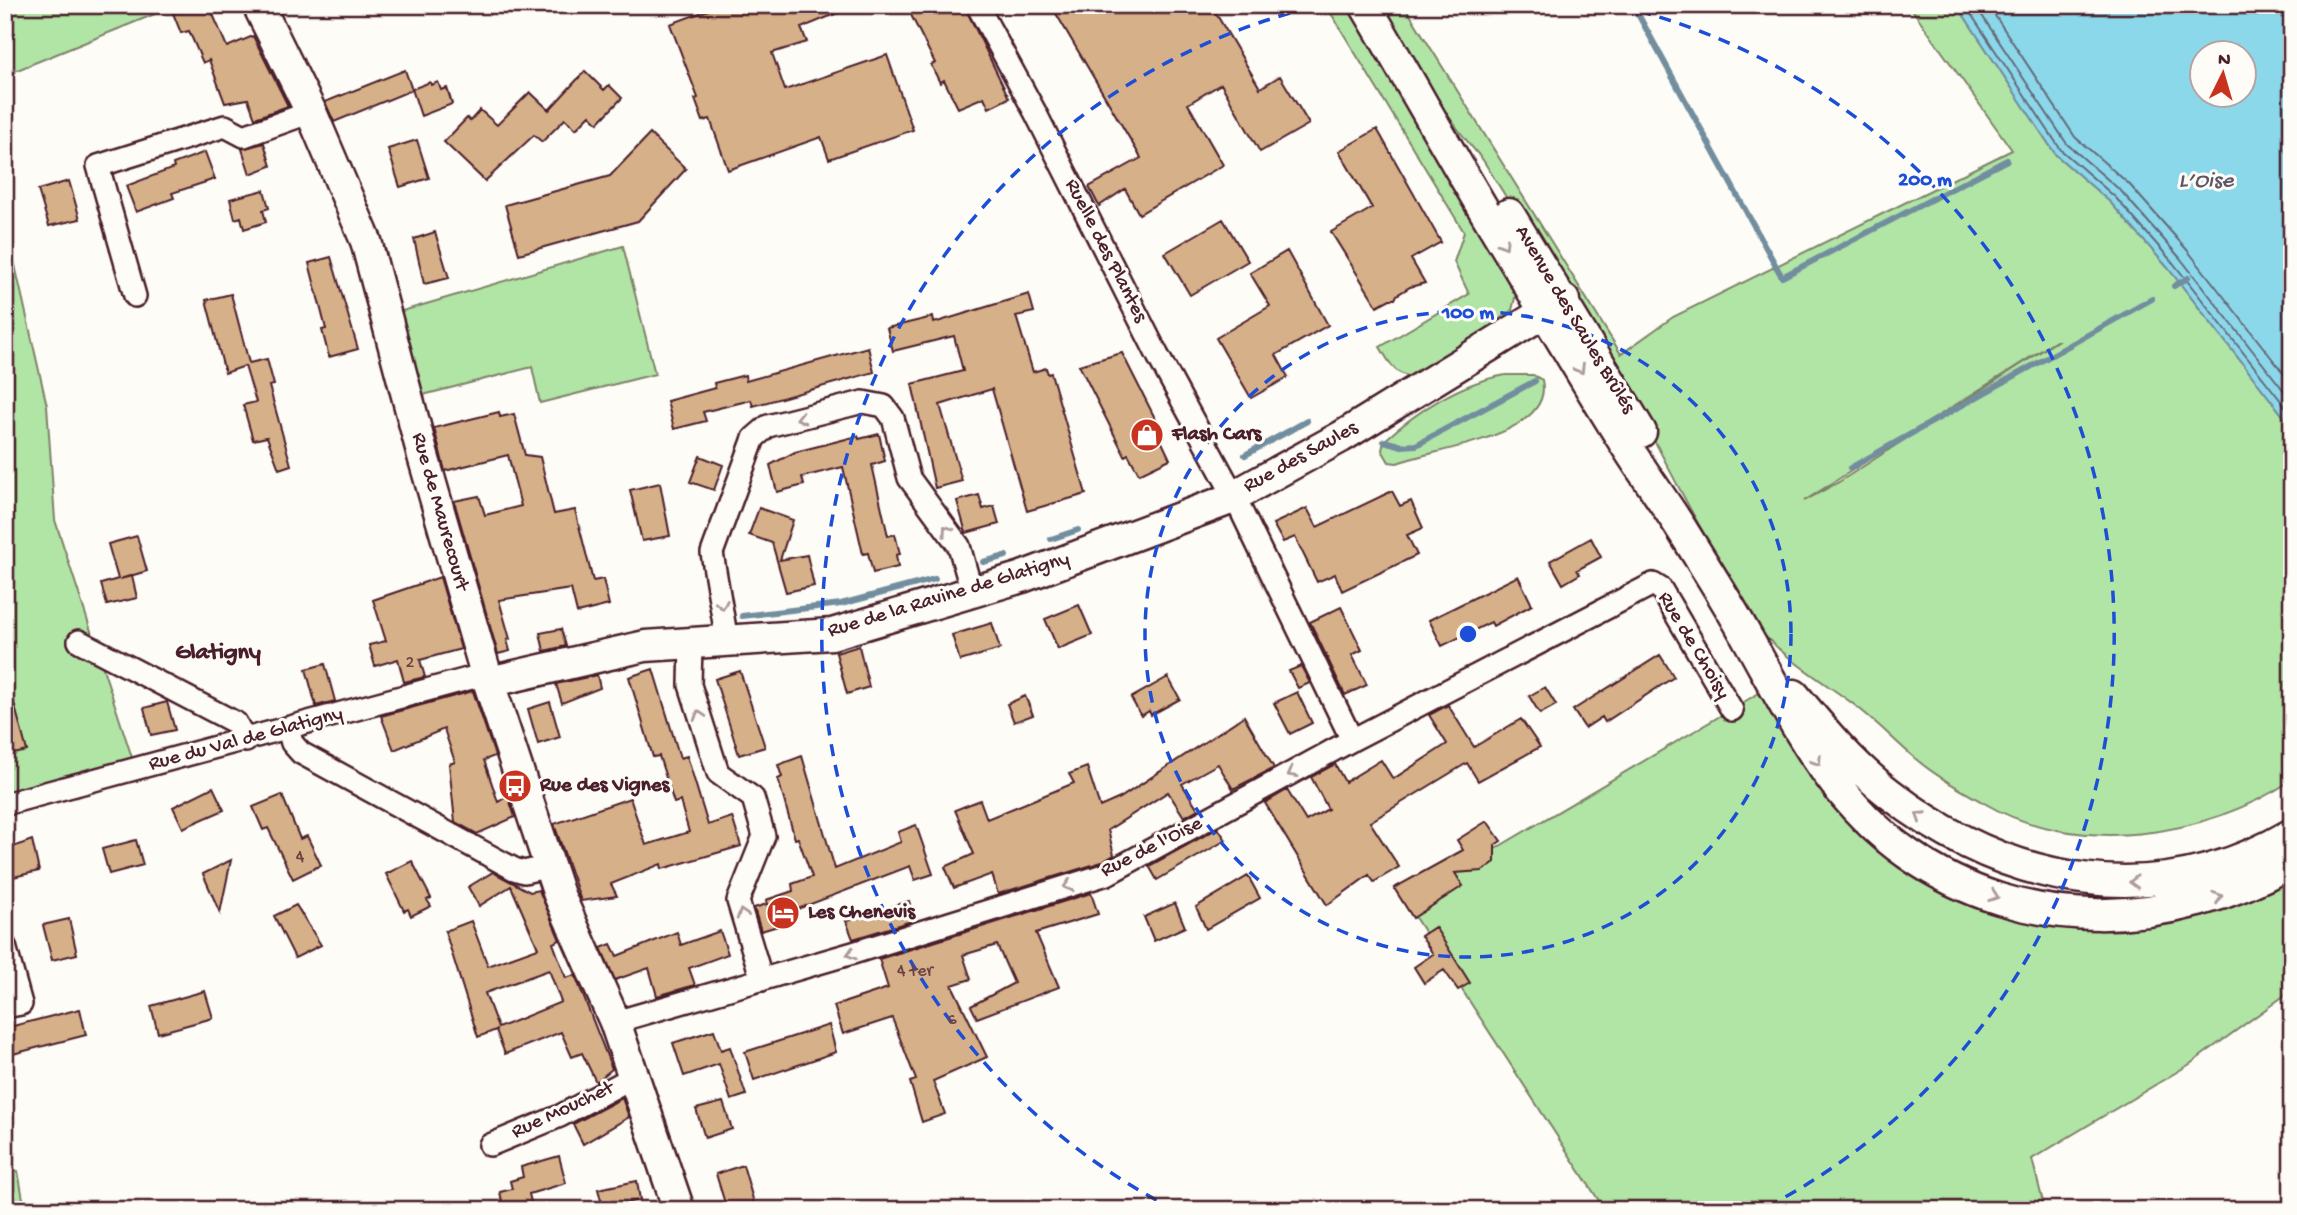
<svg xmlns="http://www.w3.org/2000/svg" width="2297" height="1215" font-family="'Gochi Hand',sans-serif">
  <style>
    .green { fill: #b1e5a6; stroke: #7e8268; stroke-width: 2; fill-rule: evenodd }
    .water { fill: #8cd8eb; stroke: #728e9e; stroke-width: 2; fill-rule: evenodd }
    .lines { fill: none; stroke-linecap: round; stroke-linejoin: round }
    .shore { stroke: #646978; stroke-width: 2 }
    .stream { stroke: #728e9e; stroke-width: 6 }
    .building { fill: #d6b088; stroke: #4a1f2b; stroke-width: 2; fill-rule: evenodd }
    .street-casing { stroke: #4a1f2b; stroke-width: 26 }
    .secondary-casing { stroke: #4a1f2b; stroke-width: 35 }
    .street { stroke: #fdfcf7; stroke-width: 21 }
    .secondary { stroke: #fdfcf7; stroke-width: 30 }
    .oneway { stroke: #ac999b }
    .ring { fill: none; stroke: #1d4ed8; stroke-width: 3.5; stroke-dasharray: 12 9 }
    .labels { text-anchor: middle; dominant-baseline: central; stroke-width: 6; stroke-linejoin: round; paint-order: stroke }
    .number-label { font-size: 18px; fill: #6d4342 }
    .street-label { font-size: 21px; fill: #4a1f2b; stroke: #fdfcf7 }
    .poi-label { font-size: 21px; font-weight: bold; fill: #4a1f2b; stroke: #fdfcf7; text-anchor: start }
    .water-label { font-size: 23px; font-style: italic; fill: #5e5665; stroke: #fdfcf7 }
    .quarter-label { font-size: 24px; font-weight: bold; fill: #4a1f2b; stroke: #fdfcf7 }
    .centre { fill: #1d4ed8; stroke: #fdfcf7; stroke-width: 3.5 }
    .ring-label { font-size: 21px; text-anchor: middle; font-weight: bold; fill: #1d4ed8; stroke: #fdfcf7; stroke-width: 6; stroke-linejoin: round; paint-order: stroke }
  </style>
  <rect width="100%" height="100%" fill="#fdfcf7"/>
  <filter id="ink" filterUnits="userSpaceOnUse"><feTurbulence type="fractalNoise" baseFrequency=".0143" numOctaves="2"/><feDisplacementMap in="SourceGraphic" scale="14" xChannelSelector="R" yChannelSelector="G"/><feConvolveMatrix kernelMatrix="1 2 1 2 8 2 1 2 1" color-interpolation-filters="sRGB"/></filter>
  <g filter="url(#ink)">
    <path class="green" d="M 5,5 L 177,5 L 5,75 Z
      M 1326,5 L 1351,5 L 1518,286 L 1512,310 L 1419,377 C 1396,378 1391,365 1380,347 L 1469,294 L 1454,262 L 1464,232 Z
      M 1380,5 L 1404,5 L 1621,354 L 1673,317 L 2012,150 L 1909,5 L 1957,5 L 2056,155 L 2110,202 L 2168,268 L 2292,427 L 2292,780 C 2205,838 2076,857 1984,803 C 1961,790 1936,776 1917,760 C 1898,744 1881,726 1861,710 C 1826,682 1782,659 1754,623 C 1741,605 1731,583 1720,563 C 1685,502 1653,438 1621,375 L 1618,377 L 1483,160 C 1442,114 1412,59 1380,5 ZM 2057,341 L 1839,482 L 1804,501 L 2056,341 Z
      M 5,221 L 47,406 L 55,520 L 136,770 L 5,803 Z
      M 623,246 L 655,374 L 540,403 L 532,367 L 419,396 L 399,312 Z
      M 1506,375 L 1533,375 L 1542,380 C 1555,437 1433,449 1397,463 L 1389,462 L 1382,450 L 1384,441 C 1417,411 1461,382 1506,375 Z
      M 1759,693 L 1798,753 L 1846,814 L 2052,920 L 2292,876 L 2292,990 L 2190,1064 L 2032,1159 L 2045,1210 L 1605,1210 L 1405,902 Z
      M 18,1171 L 25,1210 L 5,1210 L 5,1172 Z"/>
    <path class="water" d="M 1957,5 L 2292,5 L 2292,427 L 2168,268 L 2110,202 L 2056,155 ZM 2202,52 L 2244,52 L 2244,94 L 2202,94 Z"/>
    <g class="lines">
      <path class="shore" d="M 1965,5 L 2061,150 L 2115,197 L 2174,264 L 2292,415
        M 1975,5 L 2067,144 L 2121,191 L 2180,258 L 2292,401
        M 1988,5 L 2075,137 L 2129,184 L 2188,251 L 2292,384"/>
      <path class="stream" d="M 1633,5 L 1782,277 L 2007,160
        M 2174,286 L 2188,278
        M 1384,441 L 1402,446 L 1416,445 L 1535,381
        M 1245,455 L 1307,421
        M 1850,468 L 2152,299
        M 1051,539 L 1078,530
        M 983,562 L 1006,556
        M 742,616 L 841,604 L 935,579"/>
    </g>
    <path class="building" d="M 192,5 L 209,5 L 227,47 L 253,36 L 288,106 L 255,118 L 248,99 L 225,103 L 209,60 L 203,63 L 189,31 L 181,33 L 173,13 Z
      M 722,5 L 857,5 L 801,28 L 807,42 L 772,53 L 785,90 L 887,55 L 913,130 L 829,159 L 821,137 L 728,170 L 710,119 L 703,121 L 695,99 L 698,98 L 670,24 Z
      M 906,5 L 964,5 L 1009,98 L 989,108 L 984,97 L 958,108 L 944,80 L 940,83 L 931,65 L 935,63 Z
      M 1051,5 L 1211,5 L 1260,88 L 1280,76 L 1309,124 L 1260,152 L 1221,84 L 1188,104 L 1223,165 L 1139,214 L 1125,189 L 1099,206 L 1089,187 L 1141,158 Z
      M 405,70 L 412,90 L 334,122 L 325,102 Z
      M 585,71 L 604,90 L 609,85 L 622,98 L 598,123 L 590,115 L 576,129 L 565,119 L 542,142 L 534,135 L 485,181 L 444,142 L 467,118 L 470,121 L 480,110 L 497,125 L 530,92 L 549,110 Z
      M 430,82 L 431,85 L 438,82 L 441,90 L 447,88 L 452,104 L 421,116 L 412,89 Z
      M 1377,129 L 1441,242 L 1411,259 L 1425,283 L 1410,287 L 1397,295 L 1395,299 L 1390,299 L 1377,306 L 1331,232 L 1372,208 L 1339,151 Z
      M 650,134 L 686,169 L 638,221 L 519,254 L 505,205 L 610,176 Z
      M 417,140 L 429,178 L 400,187 L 388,149 Z
      M 264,143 L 271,166 L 250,174 L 242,149 Z
      M 205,152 L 215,179 L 172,193 L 174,198 L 136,212 L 126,186 L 174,168 L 173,164 Z
      M 69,181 L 80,219 L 49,226 L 38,190 Z
      M 264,190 L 269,208 L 263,210 L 266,222 L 244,229 L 241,217 L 235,219 L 230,199 Z
      M 1223,219 L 1248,261 L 1190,295 L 1165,253 Z
      M 435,232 L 449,278 L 424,284 L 414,239 Z
      M 1287,251 L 1328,325 L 1276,355 L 1288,377 L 1251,398 L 1216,338 L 1270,306 L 1250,273 Z
      M 331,257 L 358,349 L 329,357 L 322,330 L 326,329 L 309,263 Z
      M 231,294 L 249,363 L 267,359 L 274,385 L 269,386 L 291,465 L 279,469 L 267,437 L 253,440 L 243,405 L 256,402 L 245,366 L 225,373 L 206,300 Z
      M 1029,294 L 1034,312 L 1016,316 L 1033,372 L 1046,368 L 1048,374 L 1051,373 L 1086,494 L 1027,511 L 992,389 L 940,405 L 962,481 L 935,488 L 912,384 L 963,371 L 954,336 L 893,351 L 887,328 L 933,317 L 934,323 Z
      M 868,347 L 874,372 L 753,406 L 751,400 L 703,412 L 706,421 L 674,429 L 667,401 L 715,388 L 714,383 L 745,375 L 746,381 Z
      M 1122,353 L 1164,436 L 1160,438 L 1170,459 L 1139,474 L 1128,454 L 1125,456 L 1079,365 Z
      M 499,412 L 500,417 L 514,414 L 525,455 L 540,457 L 554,514 L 575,510 L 593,581 L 603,579 L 609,605 L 577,613 L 571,589 L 499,600 L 510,639 L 507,640 L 510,651 L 498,654 L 454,501 L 479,496 L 485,515 L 521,506 L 508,455 L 445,471 L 434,428 Z
      M 879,434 L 885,461 L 872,465 L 888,536 L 895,534 L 900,554 L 896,555 L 898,567 L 873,573 L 868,553 L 863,554 L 843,467 L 802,477 L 804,485 L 777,492 L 770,465 L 795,452 L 858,436 L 859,439 Z
      M 700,456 L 723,465 L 714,490 L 690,482 Z
      M 660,483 L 670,536 L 642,541 L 630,490 Z
      M 1392,491 L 1400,506 L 1411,501 L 1423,528 L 1407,535 L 1417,555 L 1342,591 L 1335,574 L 1317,582 L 1295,537 L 1283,542 L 1273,524 L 1307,508 L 1317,527 Z
      M 979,495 L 983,509 L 994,506 L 999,524 L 966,533 L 957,501 Z
      M 759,508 L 793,520 L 780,560 L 807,555 L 814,586 L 786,592 L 772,543 L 749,535 Z
      M 137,536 L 147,571 L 120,579 L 132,576 L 137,598 L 107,605 L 101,584 L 118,579 L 108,544 Z
      M 1591,538 L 1601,557 L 1577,570 L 1580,574 L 1563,584 L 1550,561 Z
      M 1518,576 L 1532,605 L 1493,626 L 1491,622 L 1442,646 L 1429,620 Z
      M 440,577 L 461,649 L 420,660 L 425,677 L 404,682 L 398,659 L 375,666 L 369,645 L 386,641 L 373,600 Z
      M 1079,605 L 1092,635 L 1058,649 L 1045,619 Z
      M 1341,607 L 1362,650 L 1352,655 L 1367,685 L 1345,695 L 1310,622 Z
      M 992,623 L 1000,649 L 960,661 L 952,635 Z
      M 561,629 L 566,646 L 544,651 L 540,633 Z
      M 859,646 L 869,687 L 847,694 L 836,653 Z
      M 1660,655 L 1674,677 L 1605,722 L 1602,717 L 1585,728 L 1573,710 Z
      M 325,664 L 335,701 L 316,706 L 306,669 Z
      M 1301,666 L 1310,683 L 1298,688 L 1289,671 Z
      M 653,669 L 680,758 L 687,756 L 708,825 L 732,817 L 741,846 L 662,869 L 661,864 L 611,884 L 617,896 L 581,901 L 554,824 L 630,798 L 646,845 L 689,832 L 680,801 L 674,803 L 659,756 L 653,757 L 629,677 Z
      M 740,671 L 765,747 L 739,755 L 715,679 Z
      M 597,675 L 600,688 L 562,703 L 556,684 Z
      M 1168,677 L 1180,699 L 1151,715 L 1149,711 L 1141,716 L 1131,698 Z
      M 1545,687 L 1556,705 L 1540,714 L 1529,696 Z
      M 473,691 L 495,756 L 484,760 L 498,802 L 508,796 L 515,817 L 477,834 L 455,822 L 449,764 L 455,762 L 444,729 L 394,750 L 381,716 Z
      M 11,692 L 27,751 L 5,756 L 5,693 Z
      M 1297,692 L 1312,723 L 1290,734 L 1274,703 Z
      M 1025,696 L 1033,715 L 1014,722 L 1007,704 Z
      M 167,702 L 175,730 L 151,735 L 144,708 Z
      M 550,702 L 560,737 L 538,744 L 528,709 Z
      M 1448,705 L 1474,747 L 1521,719 L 1540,747 L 1478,781 L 1467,763 L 1370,822 L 1399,867 L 1374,882 L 1369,875 L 1327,905 L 1265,803 L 1287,790 L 1306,821 L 1328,809 L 1311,777 L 1335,764 L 1345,782 L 1381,760 L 1393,779 L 1447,744 L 1429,715 Z
      M 1244,716 L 1274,768 L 1233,789 L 1218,764 L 1182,784 L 1198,809 L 1184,817 L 1168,792 L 1108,830 L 1114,855 L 1102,862 L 998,894 L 992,874 L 954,888 L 945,867 L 974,854 L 955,810 L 980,800 L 987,819 L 1074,783 L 1069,774 L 1087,767 L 1100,807 L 1120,798 Z
      M 802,756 L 835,869 L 901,842 L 898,832 L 916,825 L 933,874 L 915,880 L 910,866 L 787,913 L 791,922 L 761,931 L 754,908 L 767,904 L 766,900 L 793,891 L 792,884 L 812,877 L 798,838 L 795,839 L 778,779 L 782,777 L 778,765 Z
      M 213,787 L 224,810 L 183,828 L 173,807 Z
      M 282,795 L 300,839 L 307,836 L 321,865 L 293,879 L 268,828 L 263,830 L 253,807 Z
      M 1487,821 L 1501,841 L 1495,845 L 1495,862 L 1482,871 L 1455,873 L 1463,886 L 1413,918 L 1394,888 L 1463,850 L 1457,840 Z
      M 1218,828 L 1226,840 L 1157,880 L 1149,866 Z
      M 32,840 L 39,871 L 5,879 L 5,850 Z
      M 136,840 L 143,865 L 109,874 L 102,849 Z
      M 231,860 L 220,913 L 203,874 Z
      M 412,861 L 431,898 L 427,900 L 431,906 L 411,916 L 408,909 L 404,911 L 386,874 Z
      M 493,872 L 530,892 L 539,890 L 560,940 L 553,943 L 566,978 L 575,975 L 612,1069 L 596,1082 L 582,1053 L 572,1057 L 561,1032 L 505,1054 L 496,1030 L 478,1037 L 445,931 L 471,921 L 488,966 L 538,948 L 511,886 L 479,906 L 468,887 ZM 549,970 L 561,1002 L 498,1028 L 485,993 Z
      M 1248,876 L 1260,898 L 1206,929 L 1196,907 Z
      M 1091,893 L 1098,914 L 1036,933 L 1059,987 L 977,1018 L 971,1006 L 1014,983 L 997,945 L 963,955 L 971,979 L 952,985 L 987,1057 L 933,1081 L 945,1114 L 922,1122 L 910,1082 L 916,1080 L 892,1018 L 843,1034 L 834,1006 L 888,988 L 879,959 Z
      M 909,901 L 915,920 L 853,939 L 846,921 Z
      M 1175,903 L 1185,927 L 1154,941 L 1144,917 Z
      M 296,905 L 321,945 L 295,958 L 274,916 Z
      M 69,919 L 77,954 L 52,960 L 43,925 Z
      M 1435,927 L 1470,983 L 1458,990 L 1444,970 L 1424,983 L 1414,967 L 1433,954 L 1421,936 Z
      M 720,931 L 728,954 L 689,968 L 695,985 L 657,996 L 649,968 L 615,980 L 601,948 L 611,944 L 617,956 L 677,932 L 681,945 Z
      M 205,991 L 213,1018 L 158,1033 L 151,1006 Z
      M 80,1009 L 86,1035 L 9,1055 L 5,1028 Z
      M 829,1025 L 836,1052 L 754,1080 L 745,1052 Z
      M 714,1030 L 721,1050 L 730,1047 L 746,1095 L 731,1100 L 719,1064 L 684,1076 L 673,1043 Z
      M 622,1098 L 629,1117 L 583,1144 L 573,1124 Z
      M 723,1102 L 732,1129 L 705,1138 L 696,1109 Z
      M 559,1156 L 566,1183 L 529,1194 L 533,1210 L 504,1210 L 500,1192 L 512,1189 L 510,1181 L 523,1177 L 521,1167 Z
      M 743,1165 L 755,1206 L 727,1210 L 716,1174 Z
      M 637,1181 L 640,1200 L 603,1208 L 598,1189 Z"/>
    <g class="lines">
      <defs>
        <path id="street" d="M 977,5 L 1035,112 L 1158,356 L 1234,496 L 1352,740
          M 135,296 L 98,166 L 225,126 L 244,136 L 311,112
          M 79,641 L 236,723 L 246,741
          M 727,641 L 712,553 L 754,438 L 768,426 L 863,402 L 884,406 L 893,418 L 909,478 L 959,546 L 972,592
          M 691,642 L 690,685 L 718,773 L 753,798 L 764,836 L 738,901 L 762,980
          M 288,729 L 292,743 L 301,753 L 514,869 L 524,872 L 550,866
          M 5,804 L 486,674
          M 5,946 L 21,1004 L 5,1007
          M 615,1022 L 853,953 L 1107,874 L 1352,740 L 1653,584 L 1661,589 L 1732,710
          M 490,1145 L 560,1116 L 635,1076"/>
        <path id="secondary" d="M 258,5 L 311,112 L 366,241 L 423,456 L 486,674 L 559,895 L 615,1022 L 679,1210
          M 1365,5 C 1409,79 1450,154 1494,227 C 1538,300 1581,374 1627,447 C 1646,477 1667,505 1686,536 C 1707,570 1729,604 1748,639 C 1793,719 1830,800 1908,854 C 2023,935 2174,931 2292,861
          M 1509,214 L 1641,432
          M 489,682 L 645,646 L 832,634 L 1022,577 L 1225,501 L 1341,437 L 1564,300
          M 1794,695 C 1823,730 1853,766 1890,794 C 2010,887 2157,913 2292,834"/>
      </defs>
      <use href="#street" class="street-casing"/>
      <use href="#secondary" class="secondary-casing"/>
      <use href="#street" class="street"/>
      <use href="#secondary" class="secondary"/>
    </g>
    <defs><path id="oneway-chevron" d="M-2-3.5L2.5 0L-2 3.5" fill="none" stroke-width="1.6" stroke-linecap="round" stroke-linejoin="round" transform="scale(1.75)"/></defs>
    <g class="oneway">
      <use href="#oneway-chevron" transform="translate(1504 244) rotate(59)"/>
      <use href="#oneway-chevron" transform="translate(1580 369) rotate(59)"/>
      <use href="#oneway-chevron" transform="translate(801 418) rotate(166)"/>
      <use href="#oneway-chevron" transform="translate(947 530) rotate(-126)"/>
      <use href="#oneway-chevron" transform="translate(722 605) rotate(79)"/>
      <use href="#oneway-chevron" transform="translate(699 715) rotate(-108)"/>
      <use href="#oneway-chevron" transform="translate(1817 761) rotate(57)"/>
      <use href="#oneway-chevron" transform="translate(1292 773) rotate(151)"/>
      <use href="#oneway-chevron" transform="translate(1920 816) rotate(-147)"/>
      <use href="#oneway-chevron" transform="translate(2134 882) rotate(178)"/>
      <use href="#oneway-chevron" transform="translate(1068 886) rotate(163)"/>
      <use href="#oneway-chevron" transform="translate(1994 896) rotate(19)"/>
      <use href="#oneway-chevron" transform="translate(2218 897) rotate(-18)"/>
      <use href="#oneway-chevron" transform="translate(742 914) rotate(-107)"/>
      <use href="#oneway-chevron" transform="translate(851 954) rotate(163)"/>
    </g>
  </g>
  <g class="ring">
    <circle cx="1468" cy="634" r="323"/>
    <path d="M1175 1210A646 646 0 0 1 1317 6M1619 6A646 646 0 0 1 1761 1210"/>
  </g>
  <defs>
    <symbol id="shop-disc" viewBox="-11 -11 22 22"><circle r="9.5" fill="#c8321e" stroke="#fdfcf7"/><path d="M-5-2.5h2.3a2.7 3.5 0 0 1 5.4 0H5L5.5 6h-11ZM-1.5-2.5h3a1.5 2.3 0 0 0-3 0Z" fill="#fff"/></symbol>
    <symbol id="bus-disc" viewBox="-11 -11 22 22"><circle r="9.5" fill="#c8321e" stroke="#fdfcf7"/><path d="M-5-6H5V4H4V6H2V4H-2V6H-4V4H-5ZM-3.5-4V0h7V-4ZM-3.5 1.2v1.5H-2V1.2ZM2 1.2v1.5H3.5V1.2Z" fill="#fff"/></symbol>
    <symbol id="hotel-disc" viewBox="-11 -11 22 22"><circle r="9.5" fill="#c8321e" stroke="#fdfcf7"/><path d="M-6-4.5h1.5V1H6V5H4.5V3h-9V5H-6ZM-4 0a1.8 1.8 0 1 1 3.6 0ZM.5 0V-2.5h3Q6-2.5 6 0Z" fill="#fff"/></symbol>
  </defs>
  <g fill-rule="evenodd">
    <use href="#shop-disc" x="1128" y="416" width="38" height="38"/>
    <use href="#bus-disc" x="496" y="767" width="38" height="38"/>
    <use href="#hotel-disc" x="764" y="894" width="38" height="38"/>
  </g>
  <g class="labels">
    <g class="number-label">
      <text x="410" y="663">2</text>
      <text x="300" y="857">4</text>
      <text x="915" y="971">4 ter</text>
      <text x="952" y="1020">6</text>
    </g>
    <g class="street-label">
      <text transform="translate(1105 251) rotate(63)">Ruelle des Plantes</text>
      <text transform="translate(1574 320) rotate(59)">Avenue des Saules Brûlés</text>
      <text transform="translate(1301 458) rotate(-29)">Rue des Saules</text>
      <text transform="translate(439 512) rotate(74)">Rue de Maurecourt</text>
      <text transform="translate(949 596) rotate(-17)">Rue de la Ravine de Glatigny</text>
      <text transform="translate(1693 646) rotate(59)">Rue de Choisy</text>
      <text transform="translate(246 740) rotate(-15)">Rue du Val de Glatigny</text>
      <text transform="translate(1152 848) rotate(-27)">Rue de l'Oise</text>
      <text transform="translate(563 1111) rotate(-25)">Rue Mouchet</text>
    </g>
    <g class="poi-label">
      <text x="1172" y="435">Flash Cars</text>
      <text x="540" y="786">Rue des Vignes</text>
      <text x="808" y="913">Les Chenevis</text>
    </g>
    <g class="water-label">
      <text x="2206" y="181">L’Oise</text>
    </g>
    <g class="quarter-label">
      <text x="218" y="653">Glatigny</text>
    </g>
  </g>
  <circle cx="1468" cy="634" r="10" class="centre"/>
  <g class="ring-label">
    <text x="1925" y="185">200 m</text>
    <text x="1468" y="318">100 m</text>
  </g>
  <rect width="2297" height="1215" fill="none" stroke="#fdfcf7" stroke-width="28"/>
  <rect x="14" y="14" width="2269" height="1187" fill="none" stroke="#4a1f2b" stroke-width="2.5" filter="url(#ink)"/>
  <g transform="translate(2223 74) rotate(5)"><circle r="33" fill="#fdfcf7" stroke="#b5a4a5" stroke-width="2"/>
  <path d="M0-5L12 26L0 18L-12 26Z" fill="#c8321e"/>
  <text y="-10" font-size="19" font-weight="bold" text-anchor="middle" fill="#4a1f2b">N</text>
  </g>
</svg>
